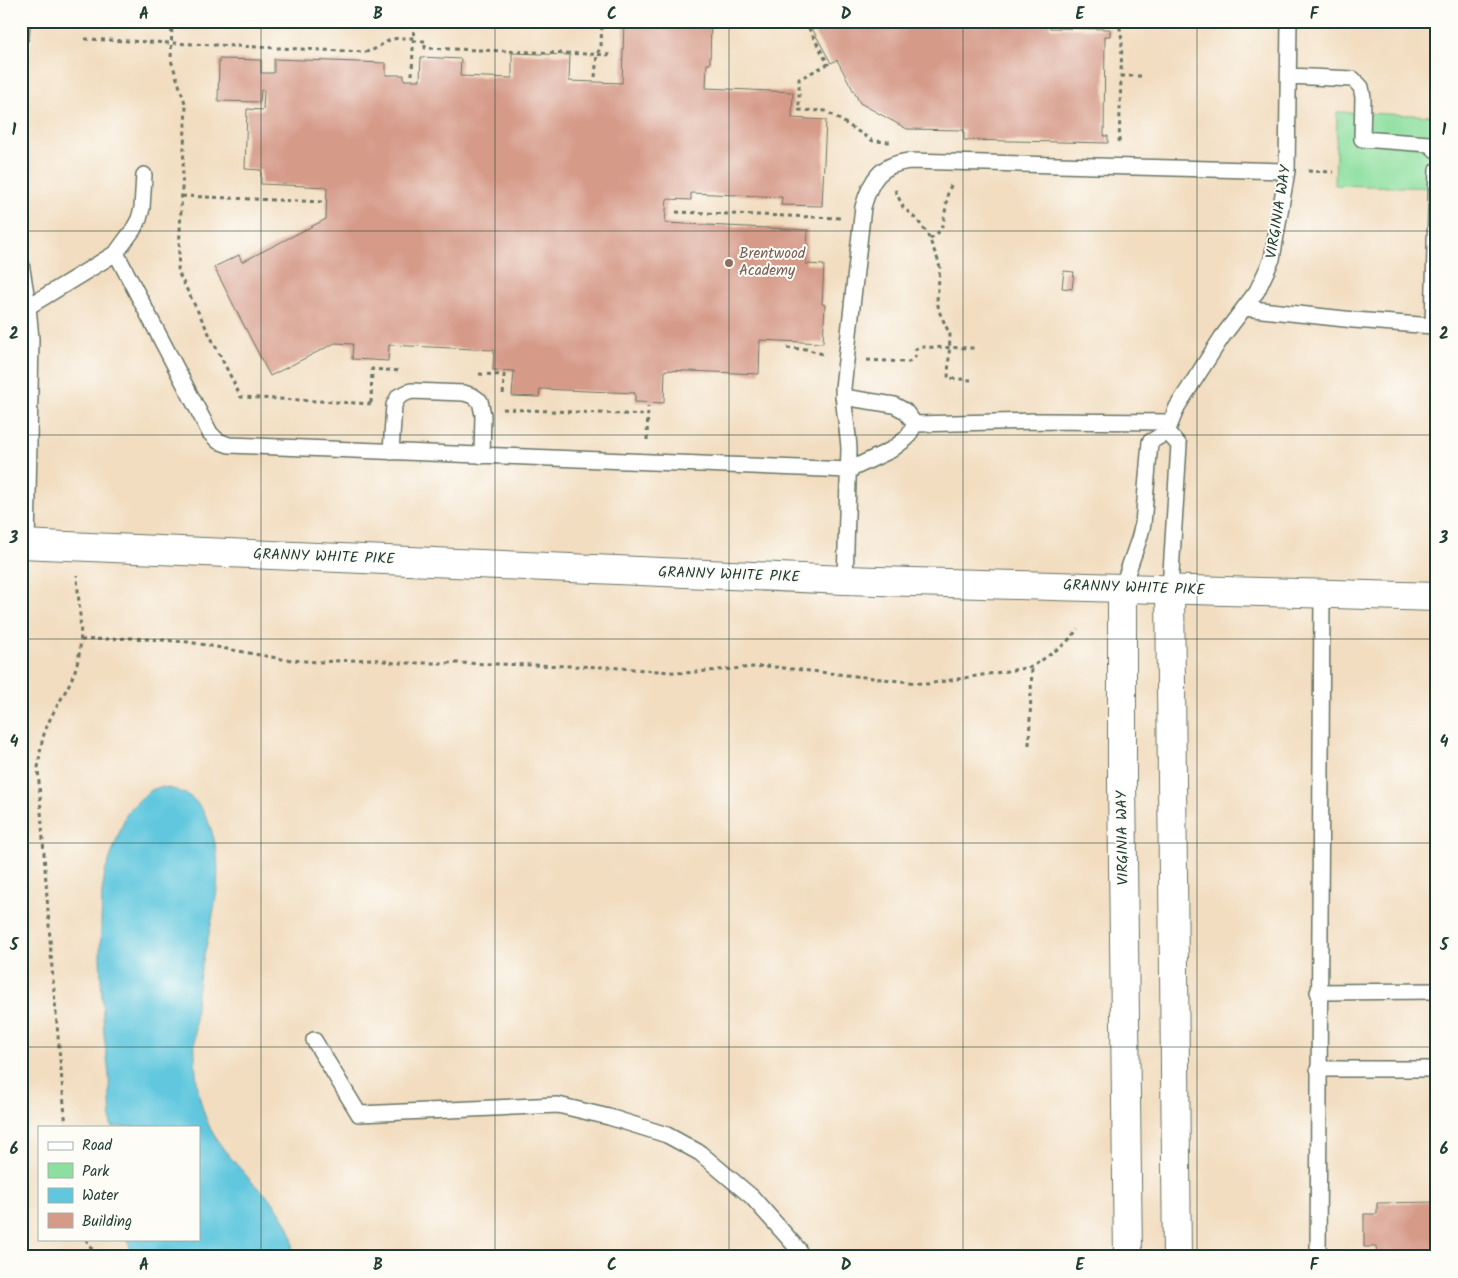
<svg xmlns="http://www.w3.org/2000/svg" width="1458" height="1278" font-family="Kalam,sans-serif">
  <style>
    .green { fill: #8ddf9f; stroke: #568e6a }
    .water { fill: #61c7de; stroke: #408289 }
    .building { fill: #d69a88 }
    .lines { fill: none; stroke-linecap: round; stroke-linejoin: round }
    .service-casing { stroke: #697565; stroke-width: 18 }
    .minor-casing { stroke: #697565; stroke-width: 30 }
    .secondary-casing { stroke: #697565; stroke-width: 30 }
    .path { stroke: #697565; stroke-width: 3; stroke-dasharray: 4 4; stroke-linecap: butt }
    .service { stroke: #fff; stroke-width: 15 }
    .minor { stroke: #fff; stroke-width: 28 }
    .secondary { stroke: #fff; stroke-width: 28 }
    .grid { fill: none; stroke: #1f3d34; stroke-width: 1; stroke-opacity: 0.55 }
    .education-dot { fill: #8d6e63; stroke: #fdfcf7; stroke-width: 2 }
    .labels { text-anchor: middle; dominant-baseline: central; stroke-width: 4; stroke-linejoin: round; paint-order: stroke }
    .street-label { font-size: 15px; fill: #1f3d34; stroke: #fdfcf7 }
    .education-label { font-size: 15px; fill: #785e54; stroke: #fdfcf7; text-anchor: start }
    .neatline { fill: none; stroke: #1f3d34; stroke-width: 2 }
    .grid-label { font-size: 16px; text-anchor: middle; font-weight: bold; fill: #1f3d34 }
  </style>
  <rect width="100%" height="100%" fill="#fdfcf7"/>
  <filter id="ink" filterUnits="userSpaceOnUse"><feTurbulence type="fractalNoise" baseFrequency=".02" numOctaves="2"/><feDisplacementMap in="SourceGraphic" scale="10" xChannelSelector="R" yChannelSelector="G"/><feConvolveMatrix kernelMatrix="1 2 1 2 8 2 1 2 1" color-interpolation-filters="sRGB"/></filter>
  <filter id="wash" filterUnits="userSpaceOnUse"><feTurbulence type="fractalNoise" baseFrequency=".0096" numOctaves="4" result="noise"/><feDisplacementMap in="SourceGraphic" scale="20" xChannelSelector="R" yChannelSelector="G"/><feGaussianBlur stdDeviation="1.12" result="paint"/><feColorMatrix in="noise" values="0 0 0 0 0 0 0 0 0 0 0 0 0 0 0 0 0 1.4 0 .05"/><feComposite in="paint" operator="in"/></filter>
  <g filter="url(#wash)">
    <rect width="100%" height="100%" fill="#f2ddc0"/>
    <path class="green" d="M 245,21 L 343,21 L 343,26 Z
      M 1337,112 L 1437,116 L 1437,188 L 1335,185 Z"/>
    <path class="water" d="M 160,787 C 189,790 202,802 211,829 C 230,884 204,938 197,993 C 195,1014 194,1036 195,1057 C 196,1086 201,1116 217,1140 C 227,1155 240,1168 251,1181 C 258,1188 266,1194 273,1202 C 283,1215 300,1240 289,1257 L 149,1257 L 141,1253 L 131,1252 L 128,1239 L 199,1239 L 199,1127 L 111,1127 L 109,1075 L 104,1034 L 100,958 L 102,893 L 105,872 L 127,812 L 149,791 Z"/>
    <g id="blocks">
      <path class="building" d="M 624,21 L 711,21 L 710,64 L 707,64 L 706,88 L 793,92 L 792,118 L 826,120 L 822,206 L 781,205 L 782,197 L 691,193 L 691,200 L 667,199 L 665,223 L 808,230 L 806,264 L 824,265 L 822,304 L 825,305 L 823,343 L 760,340 L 759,374 L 665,370 L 664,403 L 635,402 L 635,393 L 540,389 L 539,397 L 512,396 L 514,371 L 493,370 L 494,350 L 389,345 L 388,361 L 352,359 L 353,344 L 335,343 L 270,376 L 214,267 L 239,255 L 242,262 L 326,219 L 327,187 L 261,184 L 261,170 L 245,169 L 247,109 L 263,110 L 264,90 L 261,90 L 260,102 L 218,101 L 219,59 L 261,60 L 261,73 L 274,73 L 274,59 L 386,63 L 386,75 L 404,75 L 404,80 L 420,80 L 421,57 L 461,59 L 460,76 L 512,78 L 512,53 L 570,55 L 569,81 L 622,83 Z
        M 808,21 L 1050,21 L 1050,28 L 1110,29 L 1110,36 L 1105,36 L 1104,136 L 1108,136 L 1108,143 L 964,140 L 964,130 L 907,129 L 860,103 L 837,60 L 831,63 Z
        M 1064,271 L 1074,272 L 1072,289 L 1062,288 Z
        M 1437,1202 L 1437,1256 L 1377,1256 L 1376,1247 L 1364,1247 L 1364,1214 L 1377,1214 L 1377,1203 Z"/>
    </g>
  </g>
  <g filter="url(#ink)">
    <use href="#blocks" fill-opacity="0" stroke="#697565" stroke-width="1"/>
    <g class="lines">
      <defs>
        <path id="service" d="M 21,36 L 22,21
          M 1289,76 L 1353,79 L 1361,87 L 1363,97 L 1362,139 L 1429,144 L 1437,151
          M 116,253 L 210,433 L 218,441 L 229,445 L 849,470 L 891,450 L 907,438 L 915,424
          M 21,263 L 28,306 L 31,339 L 27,544
          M 1244,308 L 1354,320 L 1433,326 L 1437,170
          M 21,311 L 116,253 L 133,230 L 139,219 L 142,208 L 144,175
          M 843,397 L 894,405 L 905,411 L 915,424
          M 915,424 L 1036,421 L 1171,422
          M 1167,432 L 1179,445 L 1170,589
          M 391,452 L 394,405 L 399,396 L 411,391 L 464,393 L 473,396 L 480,401 L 483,415 L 482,456
          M 845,580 L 849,449 C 848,428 843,408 843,388 L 863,207 C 871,179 880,165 909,161 L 1287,171
          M 1122,588 L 1139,539 L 1143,524 L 1150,442 L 1167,432 L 1177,407 L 1222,337 L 1257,291 L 1272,259 L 1287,171 L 1289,21
          M 1318,992 L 1437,991
          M 314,1040 L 359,1114 L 558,1105 L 609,1117 L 667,1135 L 700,1153 L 752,1197 L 798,1249 L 801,1257
          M 1318,1069 L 1437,1069
          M 1318,1257 L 1322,593"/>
        <path id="minor" d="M 1122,588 L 1122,783 L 1128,1257
          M 1170,589 L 1177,1257"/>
        <path id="secondary" d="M 21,544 L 845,580 L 1437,597"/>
      </defs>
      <use href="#service" class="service-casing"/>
      <use href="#minor" class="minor-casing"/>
      <use href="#secondary" class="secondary-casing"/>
      <path class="path" d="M 172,21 L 171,60 L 186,106 L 178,272 L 241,397 L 374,404
        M 805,21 L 828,64 L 799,79 L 799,110 L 826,111 L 873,141 L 891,142
        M 1055,24 L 1112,25 L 1120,28 L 1122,40 L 1119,146
        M 85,39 L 365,52 C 375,51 379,45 388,41 C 396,37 405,38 414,38
        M 413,41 L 425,41 L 425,48 L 614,55
        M 412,75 L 414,21
        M 1121,76 L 1145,76
        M 595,77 L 597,54 L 601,47 L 602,21
        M 1308,171 L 1333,172
        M 895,190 L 903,207 L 918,221 L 927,233 L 938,260 L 940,268 L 937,300 L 939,311 L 950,335 L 948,378 L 971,380
        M 182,196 L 323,202
        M 676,212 L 841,218
        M 930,239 C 946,231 944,214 947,199 C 947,193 950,188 952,183
        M 787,348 L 806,349 L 826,355
        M 867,360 L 905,362 L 909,362 L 915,357 L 916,349 L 919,347 L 975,348
        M 479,374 L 504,375 L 503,398
        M 371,403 L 372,369 L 400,371
        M 503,409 L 648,415
        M 647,440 L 648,406
        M 81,640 L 131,638 L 189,642 L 282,659 L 317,662 L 373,659 L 395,663 L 458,663 L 607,667 L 684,673 L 766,666 L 927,684 L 1032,667 L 1066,643 L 1078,629
        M 1029,745 L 1032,667
        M 66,1127 L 52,968 L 38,768 C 40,754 41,740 47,726 C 56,704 73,684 78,660 C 84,635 78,601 77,575
        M 86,1239 L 89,1245 L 98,1257"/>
      <use href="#service" class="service"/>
      <use href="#minor" class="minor"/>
      <use href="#secondary" class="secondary"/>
    </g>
  </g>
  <path class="grid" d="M 261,21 L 261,1257M 495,21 L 495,1257M 729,21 L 729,1257M 963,21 L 963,1257M 1197,21 L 1197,1257M 21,231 L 1437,231M 21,435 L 1437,435M 21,639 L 1437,639M 21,843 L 1437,843M 21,1047 L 1437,1047"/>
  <circle class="education-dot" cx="729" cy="263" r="5"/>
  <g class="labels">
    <g class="street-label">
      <text transform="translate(1279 212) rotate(-81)">VIRGINIA WAY</text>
      <text transform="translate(324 557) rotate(2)">GRANNY WHITE PIKE</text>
      <text transform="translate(729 575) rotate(2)">GRANNY WHITE PIKE</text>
      <text transform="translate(1134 588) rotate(2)">GRANNY WHITE PIKE</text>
      <text transform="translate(1123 838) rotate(-91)">VIRGINIA WAY</text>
    </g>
    <g class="education-label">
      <text x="739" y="254">Brentwood<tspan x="739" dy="17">Academy</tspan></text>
    </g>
  </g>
  <rect width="1458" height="1278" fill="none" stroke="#fdfcf7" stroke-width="55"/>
  <rect x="38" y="1126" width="162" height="115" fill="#fdfcf7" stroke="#a4b0a9"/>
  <rect x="48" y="1142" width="25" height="8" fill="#ffffff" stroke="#a4b0a9"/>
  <text x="82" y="1150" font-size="15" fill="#1f3d34">Road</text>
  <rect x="48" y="1163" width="25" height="15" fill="#8ddf9f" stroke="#a4b0a9"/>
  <text x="82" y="1176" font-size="15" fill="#1f3d34">Park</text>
  <rect x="48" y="1188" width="25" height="15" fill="#61c7de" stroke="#a4b0a9"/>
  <text x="82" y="1200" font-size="15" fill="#1f3d34">Water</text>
  <rect x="48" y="1213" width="25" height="15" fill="#d69a88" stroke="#a4b0a9"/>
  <text x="82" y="1226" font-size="15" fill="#1f3d34">Building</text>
  <rect x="28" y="28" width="1402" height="1222" class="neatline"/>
  <g class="grid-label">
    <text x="144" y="19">A</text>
    <text x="378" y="19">B</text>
    <text x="612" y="19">C</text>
    <text x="846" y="19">D</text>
    <text x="1080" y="19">E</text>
    <text x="1314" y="19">F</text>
    <text x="14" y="135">1</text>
    <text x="1444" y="135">1</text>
    <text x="14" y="339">2</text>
    <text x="1444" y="339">2</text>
    <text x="14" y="543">3</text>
    <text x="1444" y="543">3</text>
    <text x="14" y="747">4</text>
    <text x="1444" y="747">4</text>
    <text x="14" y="950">5</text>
    <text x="1444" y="950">5</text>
    <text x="14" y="1154">6</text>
    <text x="1444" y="1154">6</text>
    <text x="144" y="1270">A</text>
    <text x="378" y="1270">B</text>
    <text x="612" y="1270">C</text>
    <text x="846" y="1270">D</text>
    <text x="1080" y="1270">E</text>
    <text x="1314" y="1270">F</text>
  </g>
</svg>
